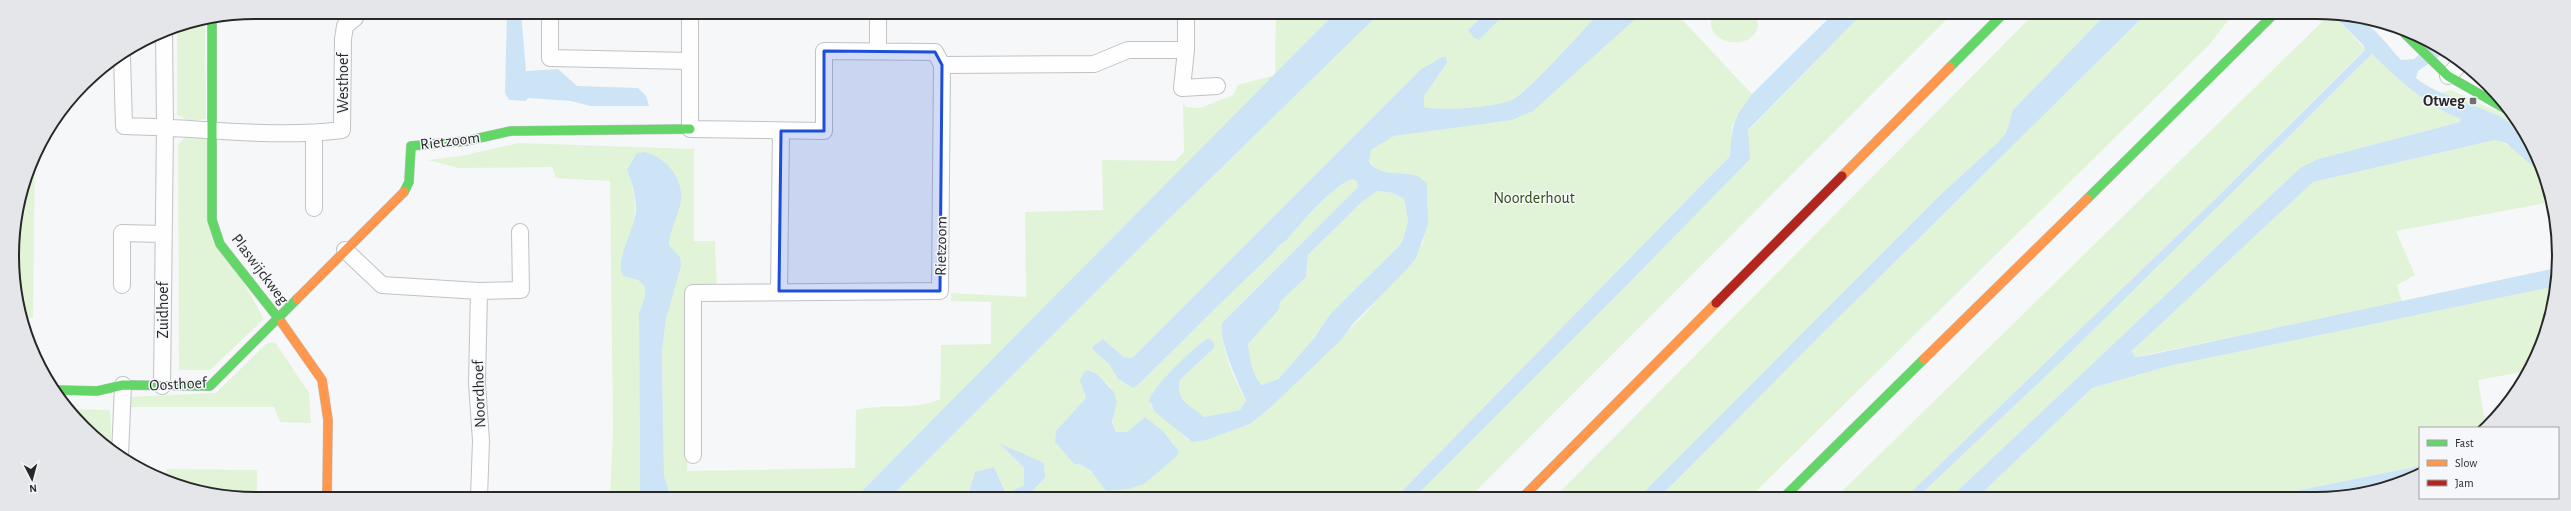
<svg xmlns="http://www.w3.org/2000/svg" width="2571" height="511" font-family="'Alegreya Sans',sans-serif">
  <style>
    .green { fill: #e2f4d7; fill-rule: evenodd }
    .water { fill: #cde4f7; fill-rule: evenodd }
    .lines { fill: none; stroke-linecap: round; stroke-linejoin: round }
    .street-casing { stroke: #c1c2c4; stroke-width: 18 }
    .fast-casing { stroke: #c1c2c4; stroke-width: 10 }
    .slow-casing { stroke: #c1c2c4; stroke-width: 10 }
    .jam-casing { stroke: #c1c2c4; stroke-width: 10 }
    .street { stroke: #fefefe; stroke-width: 16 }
    .fast { stroke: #63d668; stroke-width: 9 }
    .slow { stroke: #ff974d; stroke-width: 9 }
    .jam { stroke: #b3261e; stroke-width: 9 }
    .marked { fill: #1d4ed8; fill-opacity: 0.2; stroke: #1d4ed8; stroke-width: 3; stroke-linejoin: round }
    .poi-dot { fill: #707072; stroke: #f5f7fa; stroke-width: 1.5 }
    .labels { text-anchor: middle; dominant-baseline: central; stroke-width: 3; stroke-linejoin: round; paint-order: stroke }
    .street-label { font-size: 16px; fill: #282829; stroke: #f5f7fa }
    .poi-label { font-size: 16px; font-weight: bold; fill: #282829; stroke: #f5f7fa; text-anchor: end }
    .park-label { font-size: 16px; fill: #2f4d10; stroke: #f5f7fa }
    .rim { fill: none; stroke: #282829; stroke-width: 2 }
  </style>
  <rect width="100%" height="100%" fill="#f6f7f9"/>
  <path class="green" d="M 1276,13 L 1335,13 L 1275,75 L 856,497 L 671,497 L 664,476 L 662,352 L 666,319 L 680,257 L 669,245 C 671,221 681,208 679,184 L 627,170 C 634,190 638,208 632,229 C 627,248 617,255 623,276 L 638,280 L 645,287 L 645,296 L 639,313 L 640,497 L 610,497 L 613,431 L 610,181 L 556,178 L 552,167 L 458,168 L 428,160 L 461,156 L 519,143 L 694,149 L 694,241 L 715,241 L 717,289 L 689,290 L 687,471 L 855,468 L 856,410 C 883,403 916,411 940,399 L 941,345 L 991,344 L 991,302 L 951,301 L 951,293 L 1026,297 L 1025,212 L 1103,210 L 1102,160 L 1175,161 L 1184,152 L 1183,103 L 1186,107 L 1200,108 L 1233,95 L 1238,85 L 1275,75 Z
    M 1380,13 L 1486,13 L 1468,30 L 1479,39 L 1506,13 L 1599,13 C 1582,30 1526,95 1509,101 C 1487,109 1446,112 1424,107 L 1424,96 L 1447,63 L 1420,70 L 1132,358 L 1124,357 L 1103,339 L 1091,348 L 1109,364 L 1118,379 L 1133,388 L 1137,386 C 1182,342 1224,299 1269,257 C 1276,251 1278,244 1286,241 C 1298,226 1336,182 1353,179 L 1357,181 L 1358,187 C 1314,234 1267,276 1223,322 C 1219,347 1234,379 1246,400 L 1240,410 L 1204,417 C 1189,403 1177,403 1180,380 L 1214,348 L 1208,338 L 1152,394 L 1150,405 L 1188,440 L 1217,436 L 1250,424 L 1271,407 L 1365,314 L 1422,245 L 1427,225 L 1391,173 L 1377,170 L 1369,160 L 1371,150 L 1393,136 L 1448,128 L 1531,97 L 1631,13 L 1676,13 L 1752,94 L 1732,126 L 1730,156 L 1395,498 L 1026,498 L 1045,478 L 1000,444 L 1024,468 L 1024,485 L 1006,494 L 994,467 L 968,495 L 975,497 L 891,497 L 1172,216 ZM 1099,377 C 1102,380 1109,384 1111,388 C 1119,403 1108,422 1116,432 L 1127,432 L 1145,417 L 1174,444 L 1170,462 L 1140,486 L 1106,491 C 1102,480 1085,464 1074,464 L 1068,456 L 1086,398 L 1081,385 Z
    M 1713,13 L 1756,13 C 1770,54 1698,50 1713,13 Z
    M 1862,14 L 1952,14 L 1469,498 L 1414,498 L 1630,282 L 1749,159 L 1748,131 Z
    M 2034,14 L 2106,14 L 2013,110 L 2006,133 L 1996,144 L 1938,197 L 1638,498 L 1554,498 Z
    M 2146,14 L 2233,14 L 2209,45 L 1749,498 L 1659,498 L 1824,332 Z
    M 2330,14 L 2332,14 L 2365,49 L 2213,201 L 1905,498 L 1835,498 Z
    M 205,22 L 206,119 L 189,121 L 177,115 L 177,27 Z
    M 2372,54 C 2397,79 2428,107 2461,119 L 2460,122 L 2318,159 L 2300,168 L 1950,498 L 1917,498 L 2066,357 Z
    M 2451,90 L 2515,120 L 2520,131 L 2509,121 L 2441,93 Z
    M 187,135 L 207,138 L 210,222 L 264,319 L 210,370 L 179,370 L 178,145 Z
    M 2495,140 C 2518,145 2550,177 2551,202 L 2396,231 L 2415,275 L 2397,285 L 2402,302 L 2135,357 L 2132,351 L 2141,342 L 2313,182 Z
    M 35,156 L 33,318 L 28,318 L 29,340 L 25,334 L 13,240 L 31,162 Z
    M 1377,191 L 1393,193 L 1404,199 L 1408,221 L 1403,240 L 1399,246 L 1330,314 L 1315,337 L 1282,375 L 1278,379 L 1262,385 C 1252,376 1250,357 1248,344 L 1280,302 L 1306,277 L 1308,255 L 1362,202 Z
    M 2554,286 L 2556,292 L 2534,363 L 2528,371 L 2478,380 L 2486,428 L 2420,428 L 2420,466 L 2260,498 L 1977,498 L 2092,388 L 2169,366 Z
    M 275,342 L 309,393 L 311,423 L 280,422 L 274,407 L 130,407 L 129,397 L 216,393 L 266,344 Z
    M 68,409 L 110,410 L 112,448 L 72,416 Z
    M 167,469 L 257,470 L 257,497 L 224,497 L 166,477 Z
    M 2414,477 L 2409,480 L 2332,498 L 2316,498 Z"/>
  <path class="water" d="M 507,12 L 521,12 L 526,71 L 558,69 L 577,86 L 638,88 L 646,96 L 649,106 L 591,106 L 571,101 L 528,98 L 526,101 L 509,100 L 505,93 Z
    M 1335,13 L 1380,13 L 1172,216 L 891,497 L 856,497 Z
    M 1486,13 L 1506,13 L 1479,40 L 1473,37 L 1468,30 Z
    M 1599,13 L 1642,13 L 1533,111 L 1512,120 L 1394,136 L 1371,150 L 1369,161 C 1380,182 1416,165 1427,184 L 1428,225 L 1416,258 L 1407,269 L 1352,325 L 1342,339 L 1271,407 L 1250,424 L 1206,440 L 1192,442 L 1155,412 L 1149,400 C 1157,382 1191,350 1208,338 L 1214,342 L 1214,348 L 1180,380 C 1176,403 1190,404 1204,417 L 1240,410 L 1246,400 C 1239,386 1216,336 1223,322 L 1358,187 L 1357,181 L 1353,179 C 1336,182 1298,226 1286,241 C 1278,244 1276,251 1269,257 C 1224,299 1182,342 1137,386 L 1133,388 L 1118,379 L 1109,364 L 1092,349 L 1092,347 L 1103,339 L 1124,357 L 1132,358 L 1420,70 L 1442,57 L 1446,57 L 1447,63 L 1424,96 L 1424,107 C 1444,111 1489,108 1509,101 C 1527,95 1582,30 1599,13 ZM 1377,191 L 1393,193 L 1404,199 L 1408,221 L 1403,240 L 1399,246 L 1330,314 L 1315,337 L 1282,375 L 1278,379 L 1262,385 C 1252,376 1250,357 1248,344 L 1279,309 L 1280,302 L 1306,277 L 1308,255 L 1362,202 Z
    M 1833,14 L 1862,14 L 1748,130 L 1750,159 L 1630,282 L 1414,498 L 1395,498 L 1730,156 C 1732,124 1733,120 1752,94 Z
    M 2106,14 L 2146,14 L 1824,332 L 1659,498 L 1638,498 L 1938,197 L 1996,144 L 2006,133 L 2013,110 Z
    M 2332,14 C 2368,14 2379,36 2401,60 L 2414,59 L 2432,43 L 2446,52 L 2418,71 L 2416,78 C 2444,101 2499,108 2519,130 C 2529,141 2535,161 2542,174 L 2506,143 L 2495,140 L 2313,182 L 2121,361 L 2132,351 L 2135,357 L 2149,355 L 2556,268 L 2557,286 L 2169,366 L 2092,388 L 1977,498 L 1950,498 L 2300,168 L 2318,159 L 2460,122 L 2461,119 C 2428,107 2397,79 2372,54 L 2066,357 L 1917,498 L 1905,498 L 2213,201 L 2362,53 L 2365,49 L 2363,45 Z
    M 645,152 C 666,158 683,177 681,200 C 679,215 670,229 669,245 L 680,257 L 681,266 L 666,319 L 662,352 L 664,476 L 671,497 L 640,497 L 639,313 L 645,296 L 645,287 L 638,280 L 623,276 C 614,259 635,230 636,210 C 636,196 632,183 627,170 L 637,153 Z
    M 1088,370 L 1097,374 L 1114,392 L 1117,402 L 1112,422 L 1116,432 L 1127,432 L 1145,417 L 1163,431 L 1177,449 L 1179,452 L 1176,457 L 1144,484 L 1129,489 L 1106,491 L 1091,471 L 1081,465 L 1074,464 L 1055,442 L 1056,431 L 1086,398 L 1080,381 L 1084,372 Z
    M 999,443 L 1044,463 L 1045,478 L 1026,498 L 975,497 L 968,495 L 975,472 L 994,467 L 1006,494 L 1024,485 L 1024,468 Z
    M 2420,466 L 2420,473 L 2414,477 L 2316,498 L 2260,498 Z"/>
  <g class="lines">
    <defs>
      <path id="street" d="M 550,12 L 550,58 L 689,61
        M 690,12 L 690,129 L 824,131 L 824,51 L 935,52 L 942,65 L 1094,64 L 1128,50 L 1186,50 L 1186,13
        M 878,50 L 878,13
        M 1186,50 L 1182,88 L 1217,86
        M 122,57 L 124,126 C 196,127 270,139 342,130 L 343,39 L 345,26 L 355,18 L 355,12
        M 2448,76 L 2460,64
        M 314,208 L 314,133
        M 345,250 L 382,285 L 479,291 L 477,383 L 481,441 L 479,497
        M 122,285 L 122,233 L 163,234
        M 479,291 L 521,290 L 520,232
        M 779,291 L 781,131
        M 162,386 L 165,127 L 164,30
        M 120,455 L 123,385
        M 693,455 L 693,293 L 940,291 L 942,65"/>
      <path id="fast" d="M 212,21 L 212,220 L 220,244 L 282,323
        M 2405,34 L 2448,76 L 2511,112
        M 1950,67 L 2003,14
        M 404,192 L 409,182 L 411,146 L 466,141 L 511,131 L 690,129
        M 2087,199 L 2274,14
        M 57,390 L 97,391 L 123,385 L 210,386 L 297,299
        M 1783,498 L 1924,359"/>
      <path id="slow" d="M 1842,176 L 1950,67
        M 297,299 L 404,192
        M 282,323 L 322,380 L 328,420 L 327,497
        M 1924,359 L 2087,199
        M 1522,498 L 1716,303"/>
      <path id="jam" d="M 1716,303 L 1842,176"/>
    </defs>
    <use href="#street" class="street-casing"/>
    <use href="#fast" class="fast-casing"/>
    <use href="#slow" class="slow-casing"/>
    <use href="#jam" class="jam-casing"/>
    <use href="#street" class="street"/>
    <use href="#fast" class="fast"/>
    <use href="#slow" class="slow"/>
    <use href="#jam" class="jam"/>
  </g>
  <path class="marked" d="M 824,51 L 935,52 L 942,65 L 940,291 L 779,291 L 781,131 L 824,131 Z"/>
  <rect class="poi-dot" x="2469" y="97" width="8" height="8" rx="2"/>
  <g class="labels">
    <g class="street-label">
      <text transform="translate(343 83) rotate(-90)">Westhoef</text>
      <text transform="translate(450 141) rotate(-7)">Rietzoom</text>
      <text transform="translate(941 246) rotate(-89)">Rietzoom</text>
      <text transform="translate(260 269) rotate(53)">Plaswijckweg</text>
      <text transform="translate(163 310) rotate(-90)">Zuidhoef</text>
      <text transform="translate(178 384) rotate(-3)">Oosthoef</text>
      <text transform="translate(479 394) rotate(-92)">Noordhoef</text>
    </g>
    <g class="poi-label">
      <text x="2465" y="101">Otweg</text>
    </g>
    <g class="park-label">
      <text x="1534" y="198">Noorderhout</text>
    </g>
  </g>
  <path d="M0 0H2571V511H0ZM255 19H2316A236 236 0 0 1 2552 255V256A236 236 0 0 1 2316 492H255A236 236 0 0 1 19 256V255A236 236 0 0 1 255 19Z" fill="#e5e6e9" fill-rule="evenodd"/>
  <path class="rim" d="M255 19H2316A236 236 0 0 1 2552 255V256A236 236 0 0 1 2316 492H255A236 236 0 0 1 19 256V255A236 236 0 0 1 255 19Z"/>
  <rect x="2419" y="427" width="140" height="72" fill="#f5f7fa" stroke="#a3a4a6"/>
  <rect x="2427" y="440" width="20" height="6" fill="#63d668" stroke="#a3a4a6"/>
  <text x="2455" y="447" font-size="12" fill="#282829">Fast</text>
  <rect x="2427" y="460" width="20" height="6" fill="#ff974d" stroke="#a3a4a6"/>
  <text x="2455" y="467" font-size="12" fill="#282829">Slow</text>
  <rect x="2427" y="480" width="20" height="6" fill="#b3261e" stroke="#a3a4a6"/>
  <text x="2455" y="487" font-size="12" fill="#282829">Jam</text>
  <g transform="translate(32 479) rotate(174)" stroke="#f5f7fa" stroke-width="3" paint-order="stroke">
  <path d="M0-3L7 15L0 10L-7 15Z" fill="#282829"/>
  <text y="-6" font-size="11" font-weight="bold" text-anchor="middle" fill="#282829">N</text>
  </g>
</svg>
